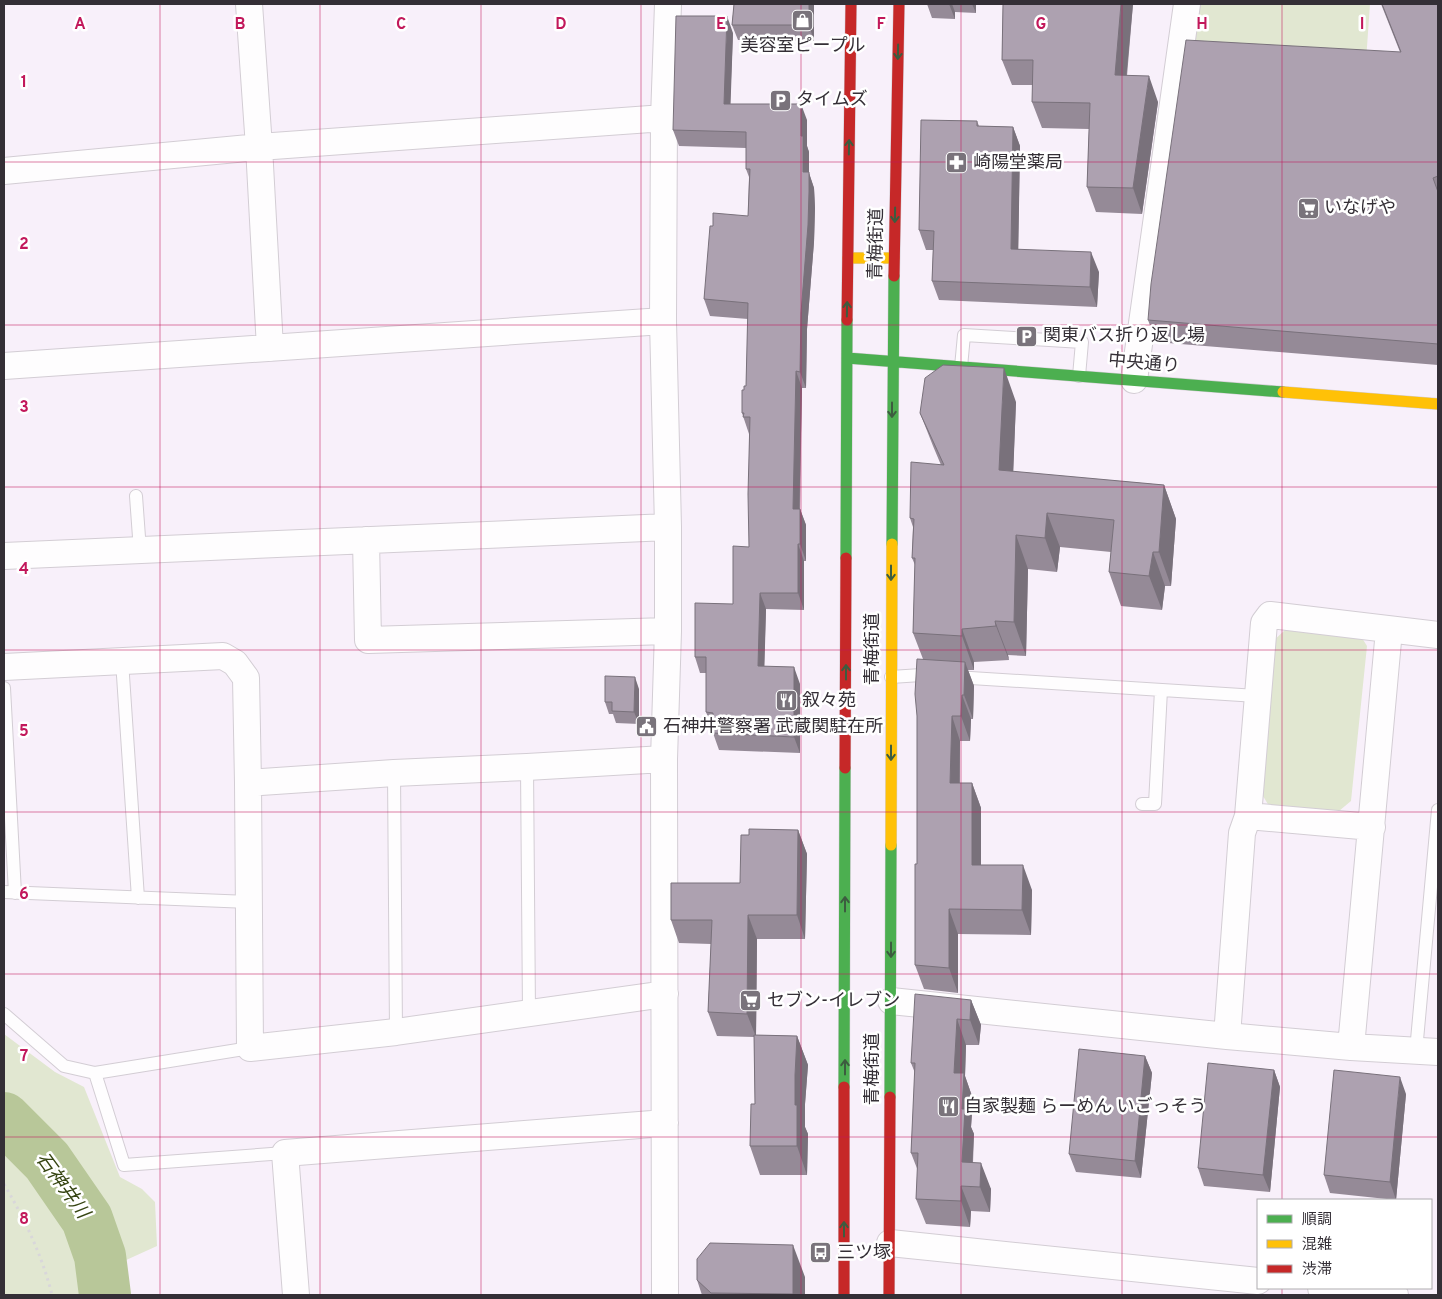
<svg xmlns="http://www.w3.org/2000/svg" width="1442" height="1299" font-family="Overpass,'Noto Sans JP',sans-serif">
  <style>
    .green { fill: #e1e7d1 }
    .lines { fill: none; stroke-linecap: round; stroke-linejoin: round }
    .river { stroke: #b8c799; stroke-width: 52 }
    .lane-casing { stroke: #d3cdd4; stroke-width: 14 }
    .street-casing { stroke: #d3cdd4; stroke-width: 28 }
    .fast-casing { stroke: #d3cdd4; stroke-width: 12 }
    .slow-casing { stroke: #d3cdd4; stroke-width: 12 }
    .jam-casing { stroke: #d3cdd4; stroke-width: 12 }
    .path { stroke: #d9d7da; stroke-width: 3; stroke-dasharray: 2.5 4; stroke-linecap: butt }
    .lane { stroke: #fefdfe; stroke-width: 12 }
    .street { stroke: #fefdfe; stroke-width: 26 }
    .fast { stroke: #4caf50; stroke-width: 11 }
    .slow { stroke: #ffc107; stroke-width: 11 }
    .jam { stroke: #c62828; stroke-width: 11 }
    .wall { fill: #958a97 }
    .shaded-wall { fill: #79717b }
    .building { fill: #ada1b0; stroke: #79717b }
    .oneway { stroke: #3c5c3f }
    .grid { fill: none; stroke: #c2185b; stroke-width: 1; stroke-opacity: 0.55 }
    .labels { text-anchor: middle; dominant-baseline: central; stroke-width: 5; stroke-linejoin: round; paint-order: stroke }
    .poi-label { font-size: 18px; fill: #342f36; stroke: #fff; text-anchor: start }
    .street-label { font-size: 18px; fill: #342f36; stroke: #fff }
    .water-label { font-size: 19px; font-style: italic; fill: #364512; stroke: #fff }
    .grid-label { font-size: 16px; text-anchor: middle; font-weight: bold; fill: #c2185b; stroke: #fff; stroke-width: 5; stroke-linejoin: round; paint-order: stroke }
  </style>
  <rect width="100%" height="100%" fill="#f8f0fa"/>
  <path class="green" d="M 1196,4 L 1370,4 L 1366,61 L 1191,47 Z
    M 1285,630 L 1362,638 L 1367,646 L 1351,801 L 1339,811 L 1269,806 L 1263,796 L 1272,642 Z
    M 4,1034 L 55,1072 L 84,1087 L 120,1177 L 142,1189 L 155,1202 L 157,1246 L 91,1276 L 91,1295 L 4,1295 Z"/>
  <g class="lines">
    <path class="river" d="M 4,1118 L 47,1161 L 87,1219 L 100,1256 L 105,1295"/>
    <defs>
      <path id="lane" d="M 961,367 L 964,335 L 1082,342 L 1079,376
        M 136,496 L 140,551
        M 122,661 L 138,898
        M 891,677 L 921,675 L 933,676
        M 955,677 L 1257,696
        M 4,688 L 15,893
        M 527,767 L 529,1013
        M 394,773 L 396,1032
        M 1142,804 L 1155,804 L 1161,690
        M 4,892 L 249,902
        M 4,1014 L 64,1066 L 95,1073 L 250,1048
        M 1416,1051 L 1438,810
        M 95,1073 L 124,1165 L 285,1153"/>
      <path id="street" d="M 249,4 L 259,147 L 270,348
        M 4,171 L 259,147 L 664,118
        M 4,366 L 663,321
        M 1134,380 L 1187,4
        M 366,540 L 368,640 L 668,631
        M 4,556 L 668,527
        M 4,667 L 223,656 L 235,663 L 246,678 L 248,783 L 250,1048 L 396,1032 L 665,994
        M 248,783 L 394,773 L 527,767 L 664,759
        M 1248,816 L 1372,827
        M 891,1001 L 1227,1036 L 1351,1047 L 1438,1052
        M 1227,1036 L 1242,833 L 1248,816 L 1264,623 L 1270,615 L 1438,635
        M 1351,1047 L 1389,630
        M 890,1243 L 1258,1281
        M 1321,1288 L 1395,1295
        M 296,1295 L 285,1153 L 665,1123
        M 665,1295 L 664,759 L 668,631 L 668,527 L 663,321 L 664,118 L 668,4"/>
      <path id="fast" d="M 847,358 L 1283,392
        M 892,544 L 894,276
        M 846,558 L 847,320
        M 844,1087 L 845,768
        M 890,1097 L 891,845"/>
      <path id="slow" d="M 848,258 L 894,258
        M 1283,392 L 1438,404
        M 891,845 L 892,544"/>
      <path id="jam" d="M 894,276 L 899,4
        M 847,320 L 851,4
        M 845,768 L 846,558
        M 844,1295 L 844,1087
        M 889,1295 L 890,1097"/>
    </defs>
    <use href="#lane" class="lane-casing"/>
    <use href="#street" class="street-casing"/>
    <use href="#fast" class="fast-casing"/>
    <use href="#slow" class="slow-casing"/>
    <use href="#jam" class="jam-casing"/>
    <path class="path" d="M 4,1184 C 25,1220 42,1255 52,1295"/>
    <use href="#lane" class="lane"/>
    <use href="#street" class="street"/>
    <use href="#fast" class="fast"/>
    <use href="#slow" class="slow"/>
    <use href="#jam" class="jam"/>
  </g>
  <path class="wall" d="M 734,4 L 814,4 L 814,41 L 738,40 L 732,25 Z
    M 927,4 L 976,4 L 976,13 L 955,12 L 955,19 L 932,18 Z
    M 1003,4 L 1133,4 L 1127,76 L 1158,102 L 1142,214 L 1096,212 L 1087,187 L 1089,129 L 1042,128 L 1032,102 L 1033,85 L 1012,85 L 1002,60 Z
    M 1381,4 L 1438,4 L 1438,365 L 1156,342 L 1148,320 L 1400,52 Z
    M 733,33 L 730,104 L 807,120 L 807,146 L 809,152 L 809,173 L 814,188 L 815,208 L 814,242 L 807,329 L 806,388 L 802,388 L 800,509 L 806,525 L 806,561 L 804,561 L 804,610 L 766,609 L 764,666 L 800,684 L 800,753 L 719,750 L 713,733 L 713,728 L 712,728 L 706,712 L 706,673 L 700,673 L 695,657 L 733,604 L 749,547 L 749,434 L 742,413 L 744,390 L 746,386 L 748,319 L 710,316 L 704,299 L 713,226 L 748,216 L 749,177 L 746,169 L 746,148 L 679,146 L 673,130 Z
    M 977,121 L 979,126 L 1013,127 L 1020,146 L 1018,249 L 1099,272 L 1097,307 L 939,300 L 932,281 L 933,250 L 926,250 L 919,230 Z
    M 1016,402 L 1013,472 L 1164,485 L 1176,519 L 1171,586 L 1165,586 L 1162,610 L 1121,606 L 1109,572 L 1111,552 L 1060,547 L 1057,572 L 1028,569 L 1026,656 L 1008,655 L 1009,660 L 974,662 L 974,670 L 968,670 L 974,686 L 973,719 L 971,719 L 970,741 L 960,741 L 960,783 L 972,783 L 981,808 L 981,865 L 1032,890 L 1031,935 L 958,934 L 958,993 L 924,989 L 915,965 L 923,659 L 913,633 L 915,565 L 912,558 L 913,527 L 910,518 L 941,465 L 933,446 L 920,413 Z
    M 639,689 L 639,724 L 616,723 L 613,714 L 609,714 L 605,702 Z
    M 798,830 L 807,854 L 805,939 L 757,939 L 756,1035 L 797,1036 L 808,1065 L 805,1104 L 805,1127 L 808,1134 L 807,1175 L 760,1175 L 750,1146 L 755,1104 L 754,1037 L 717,1036 L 708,1012 L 711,944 L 679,943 L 671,920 L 740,883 L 749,835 Z
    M 971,1000 L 981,1025 L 979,1045 L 966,1045 L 965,1076 L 973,1099 L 971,1127 L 974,1134 L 973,1163 L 991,1189 L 990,1212 L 971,1211 L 970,1227 L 926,1224 L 916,1199 L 918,1171 L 911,1153 L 915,1073 L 911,1063 Z
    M 1145,1056 L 1152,1073 L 1141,1178 L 1076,1172 L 1069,1154 Z
    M 1274,1070 L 1280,1087 L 1270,1192 L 1204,1186 L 1198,1168 Z
    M 1406,1094 L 1396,1200 L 1330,1193 L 1324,1175 Z
    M 805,1277 L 805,1295 L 702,1295 L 697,1280 Z"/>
  <path class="shaded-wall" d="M 809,4 L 814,4 L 814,41 L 809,25 Z
    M 949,4 L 952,4 L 955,12 L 955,19 Z
    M 972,4 L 976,4 L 976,13 Z
    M 1121,4 L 1133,4 L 1124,101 L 1115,75 Z
    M 727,16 L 733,33 L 730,120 L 724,104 Z
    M 1149,76 L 1158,102 L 1142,214 L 1133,188 Z
    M 801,104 L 807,120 L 807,146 L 809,152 L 809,173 L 814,188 L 815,208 L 814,242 L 807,329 L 806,388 L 800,372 L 803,172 L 801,136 Z
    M 1013,127 L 1020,146 L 1018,268 L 1011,249 Z
    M 1091,252 L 1099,272 L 1097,307 L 1090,287 Z
    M 1004,368 L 1016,402 L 1012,504 L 999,470 Z
    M 796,371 L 802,388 L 799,525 L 793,509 Z
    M 1164,485 L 1176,519 L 1171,586 L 1159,552 Z
    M 800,509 L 806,525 L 806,561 L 800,544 Z
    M 1047,513 L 1060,547 L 1057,572 L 1045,538 Z
    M 1016,535 L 1028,569 L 1026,656 L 1014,622 Z
    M 798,544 L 804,561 L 804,610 L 798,593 Z
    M 1153,552 L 1165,586 L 1162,610 L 1149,576 Z
    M 760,593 L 766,609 L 764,682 L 758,666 Z
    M 995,621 L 1008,655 L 1009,660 L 996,626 Z
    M 962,629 L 974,662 L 974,670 L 962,636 Z
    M 965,662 L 974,686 L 973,719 L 964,695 Z
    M 794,667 L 800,684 L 800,753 L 794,737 Z
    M 635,677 L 639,689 L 639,724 L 634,712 Z
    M 962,695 L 971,719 L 970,741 L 961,716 Z
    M 952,716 L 960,741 L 959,808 L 950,783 Z
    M 972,783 L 981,808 L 981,889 L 972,865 Z
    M 798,830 L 807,854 L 805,939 L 797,915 Z
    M 1023,865 L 1032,890 L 1031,935 L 1022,910 Z
    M 949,909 L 958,934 L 958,993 L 949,968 Z
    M 748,915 L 757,939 L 756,1037 L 747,1014 Z
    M 971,1000 L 981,1025 L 979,1045 L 970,1020 Z
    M 957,1019 L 966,1045 L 965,1076 L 973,1099 L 971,1127 L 974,1134 L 971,1188 L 962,1162 L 962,1109 L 954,1073 Z
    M 797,1036 L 808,1065 L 805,1104 L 805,1127 L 808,1134 L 807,1175 L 797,1146 L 795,1105 L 795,1075 Z
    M 1145,1056 L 1152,1073 L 1141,1178 L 1135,1161 Z
    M 1274,1070 L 1280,1087 L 1270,1192 L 1263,1175 Z
    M 1400,1077 L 1406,1094 L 1396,1200 L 1390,1182 Z
    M 981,1163 L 991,1189 L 990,1212 L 980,1187 Z
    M 961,1186 L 971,1211 L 970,1227 L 961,1201 Z
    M 793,1245 L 805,1277 L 805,1295 L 793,1295 Z"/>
  <path class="building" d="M 734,4 L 809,4 L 809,25 L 732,25 Z
    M 1003,4 L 1121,4 L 1115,75 L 1149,76 L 1133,188 L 1087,187 L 1090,103 L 1032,102 L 1033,60 L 1002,60 Z
    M 1382,4 L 1438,4 L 1438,176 L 1433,178 L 1438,192 L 1438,344 L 1148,320 L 1151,284 L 1186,40 L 1401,52 Z
    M 676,16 L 727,16 L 724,104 L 801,104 L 801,136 L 803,136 L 803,172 L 809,172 L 809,192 L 808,225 L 801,313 L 800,372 L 796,371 L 793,509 L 800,509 L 800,544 L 798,544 L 798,593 L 760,593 L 758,666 L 794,667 L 794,737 L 713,733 L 713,713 L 706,712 L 706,657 L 695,657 L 695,603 L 733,604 L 733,546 L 749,547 L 748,494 L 750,417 L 743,417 L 744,413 L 742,413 L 742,390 L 744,390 L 744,386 L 746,386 L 748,303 L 704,299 L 710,226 L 713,226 L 713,213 L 748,216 L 750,169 L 746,169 L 746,132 L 673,130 Z
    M 921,120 L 977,121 L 977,126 L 1013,127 L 1011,249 L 1091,252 L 1090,287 L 932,281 L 934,231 L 919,230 Z
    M 943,365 L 1004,368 L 999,470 L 1164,485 L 1159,552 L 1153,552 L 1149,576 L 1109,572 L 1114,520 L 1047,513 L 1045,538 L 1016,535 L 1014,622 L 995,621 L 996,626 L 962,629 L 962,636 L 913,633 L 915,558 L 912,558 L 914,519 L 910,518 L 911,462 L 944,465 L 920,413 L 925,378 Z
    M 917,659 L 965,662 L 964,695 L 962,695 L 961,716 L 952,716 L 950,783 L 972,783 L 972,865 L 1023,865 L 1022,910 L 949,909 L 949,968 L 915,965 L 915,864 L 917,864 L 917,716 L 915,694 Z
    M 605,676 L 635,677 L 634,712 L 612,711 L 612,702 L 605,702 Z
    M 749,829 L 798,830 L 797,915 L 748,915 L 747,1014 L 708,1012 L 712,920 L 671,920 L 671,883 L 740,883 L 741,835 L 749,835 Z
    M 915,994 L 971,1000 L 970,1020 L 957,1019 L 954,1073 L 964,1073 L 962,1109 L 965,1109 L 962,1162 L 981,1163 L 980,1187 L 961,1186 L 961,1201 L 916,1199 L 918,1153 L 911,1153 L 915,1063 L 911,1063 Z
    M 754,1035 L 797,1036 L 795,1075 L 795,1105 L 797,1105 L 797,1146 L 750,1146 L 751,1104 L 755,1104 Z
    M 1079,1049 L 1145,1056 L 1135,1161 L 1069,1154 Z
    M 1208,1063 L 1274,1070 L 1263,1175 L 1198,1168 Z
    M 1334,1070 L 1400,1077 L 1390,1182 L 1324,1175 Z
    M 710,1243 L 793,1245 L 793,1294 L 711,1293 L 697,1280 L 697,1259 Z"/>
  <defs><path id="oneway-shaft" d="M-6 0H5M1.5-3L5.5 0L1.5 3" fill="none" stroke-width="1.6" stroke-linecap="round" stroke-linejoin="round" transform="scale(1.25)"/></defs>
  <g class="oneway">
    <use href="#oneway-shaft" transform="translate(898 52) rotate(91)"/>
    <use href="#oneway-shaft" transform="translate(849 147) rotate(-89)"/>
    <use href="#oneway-shaft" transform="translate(895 215) rotate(91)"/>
    <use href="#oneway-shaft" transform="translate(847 309) rotate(-89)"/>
    <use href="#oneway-shaft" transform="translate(892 410) rotate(90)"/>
    <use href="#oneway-shaft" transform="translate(891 573) rotate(90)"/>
    <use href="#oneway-shaft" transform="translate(846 672) rotate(-90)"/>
    <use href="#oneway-shaft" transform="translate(891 753) rotate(90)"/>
    <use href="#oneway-shaft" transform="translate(845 904) rotate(-90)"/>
    <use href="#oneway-shaft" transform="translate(891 950) rotate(90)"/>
    <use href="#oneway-shaft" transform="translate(845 1067) rotate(-90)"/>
    <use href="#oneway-shaft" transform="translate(844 1229) rotate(-90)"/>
  </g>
  <path class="grid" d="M 160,4 L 160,1295M 320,4 L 320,1295M 481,4 L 481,1295M 641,4 L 641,1295M 801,4 L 801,1295M 961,4 L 961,1295M 1122,4 L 1122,1295M 1282,4 L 1282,1200M 4,162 L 1438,162M 4,325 L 1438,325M 4,487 L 1438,487M 4,650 L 1438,650M 4,812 L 1438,812M 4,974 L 1438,974M 4,1137 L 1438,1137M 1282,1288 L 1282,1295"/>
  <defs>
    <symbol id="shop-square" viewBox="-11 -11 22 22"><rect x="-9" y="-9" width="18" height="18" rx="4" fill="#79737b" stroke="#fff"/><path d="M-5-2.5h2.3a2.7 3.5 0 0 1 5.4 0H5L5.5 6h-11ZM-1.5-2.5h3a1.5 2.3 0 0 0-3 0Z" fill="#fff"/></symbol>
    <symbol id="parking-square" viewBox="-11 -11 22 22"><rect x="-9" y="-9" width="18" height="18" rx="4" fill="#79737b" stroke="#fff"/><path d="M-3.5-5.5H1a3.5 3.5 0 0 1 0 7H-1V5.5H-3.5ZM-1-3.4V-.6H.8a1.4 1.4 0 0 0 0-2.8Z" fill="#fff"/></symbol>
    <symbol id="pharmacy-square" viewBox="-11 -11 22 22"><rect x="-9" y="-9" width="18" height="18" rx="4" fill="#79737b" stroke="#fff"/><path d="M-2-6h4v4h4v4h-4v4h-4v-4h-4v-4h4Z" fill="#fff"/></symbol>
    <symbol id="supermarket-square" viewBox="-11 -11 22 22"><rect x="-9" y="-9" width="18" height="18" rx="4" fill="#79737b" stroke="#fff"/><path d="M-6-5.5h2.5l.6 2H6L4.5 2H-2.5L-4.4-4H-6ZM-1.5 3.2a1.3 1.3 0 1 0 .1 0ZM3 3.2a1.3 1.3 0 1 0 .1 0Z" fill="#fff"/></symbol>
    <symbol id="restaurant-square" viewBox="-11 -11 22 22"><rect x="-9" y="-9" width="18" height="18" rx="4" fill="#79737b" stroke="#fff"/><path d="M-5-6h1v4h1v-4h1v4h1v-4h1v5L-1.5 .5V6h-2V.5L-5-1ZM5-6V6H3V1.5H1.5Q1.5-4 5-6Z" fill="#fff"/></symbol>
    <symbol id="civic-square" viewBox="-11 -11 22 22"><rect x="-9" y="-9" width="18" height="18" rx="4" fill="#79737b" stroke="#fff"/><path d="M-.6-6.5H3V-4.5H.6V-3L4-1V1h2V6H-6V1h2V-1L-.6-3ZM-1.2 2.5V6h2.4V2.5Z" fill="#fff"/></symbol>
    <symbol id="bus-square" viewBox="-11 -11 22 22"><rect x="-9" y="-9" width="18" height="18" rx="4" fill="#79737b" stroke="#fff"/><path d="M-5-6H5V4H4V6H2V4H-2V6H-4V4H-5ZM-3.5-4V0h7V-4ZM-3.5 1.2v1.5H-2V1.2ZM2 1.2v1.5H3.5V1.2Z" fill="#fff"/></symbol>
  </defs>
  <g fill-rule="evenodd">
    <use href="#shop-square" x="790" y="8" width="25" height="25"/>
    <use href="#parking-square" x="768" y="88" width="25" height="25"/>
    <use href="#pharmacy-square" x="944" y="150" width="25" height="25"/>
    <use href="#supermarket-square" x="1296" y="196" width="25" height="25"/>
    <use href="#parking-square" x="1014" y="324" width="25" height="25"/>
    <use href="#restaurant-square" x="774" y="688" width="25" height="25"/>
    <use href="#civic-square" x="634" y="714" width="25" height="25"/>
    <use href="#supermarket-square" x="738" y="988" width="25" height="25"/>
    <use href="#restaurant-square" x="936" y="1094" width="25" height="25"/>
    <use href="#bus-square" x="808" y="1240" width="25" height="25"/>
  </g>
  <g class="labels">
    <g class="poi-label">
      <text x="803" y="46" text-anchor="middle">美容室ピープル</text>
      <text x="796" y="100">タイムズ</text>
      <text x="973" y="163">崎陽堂薬局</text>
      <text x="1324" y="208">いなげや</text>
      <text x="1043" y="336">関東バス折り返し場</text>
      <text x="802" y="701">叙々苑</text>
      <text x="663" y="727">石神井警察署 武蔵関駐在所</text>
      <text x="767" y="1001">セブン-イレブン</text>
      <text x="964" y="1107">自家製麺 らーめん いごっそう</text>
      <text x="837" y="1253">三ツ塚</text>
    </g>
    <g class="street-label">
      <text transform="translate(877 244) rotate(-89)">青梅街道</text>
      <text transform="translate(1144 364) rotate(5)">中央通り</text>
      <text transform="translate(873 649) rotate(-90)">青梅街道</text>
      <text transform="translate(873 1069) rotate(-90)">青梅街道</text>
    </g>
    <g class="water-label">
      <text transform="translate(62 1186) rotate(54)">石神井川</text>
    </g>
  </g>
  <g class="grid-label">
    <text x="80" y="29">A</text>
    <text x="240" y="29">B</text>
    <text x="401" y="29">C</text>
    <text x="561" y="29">D</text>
    <text x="721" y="29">E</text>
    <text x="881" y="29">F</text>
    <text x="1041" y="29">G</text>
    <text x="1202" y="29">H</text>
    <text x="1362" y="29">I</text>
    <text x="24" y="87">1</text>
    <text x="24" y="249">2</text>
    <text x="24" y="412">3</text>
    <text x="24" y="574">4</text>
    <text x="24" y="736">5</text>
    <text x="24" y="899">6</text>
    <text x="24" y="1061">7</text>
    <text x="24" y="1224">8</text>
  </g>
  <rect width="1442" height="1299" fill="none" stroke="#342f36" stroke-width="10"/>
  <rect x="1257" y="1199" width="175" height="90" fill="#ffffff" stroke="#aeacaf"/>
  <rect x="1267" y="1215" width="25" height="8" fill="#4caf50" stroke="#aeacaf"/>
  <text x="1302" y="1224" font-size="15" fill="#342f36">順調</text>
  <rect x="1267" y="1240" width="25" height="8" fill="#ffc107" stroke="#aeacaf"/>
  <text x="1302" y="1249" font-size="15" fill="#342f36">混雑</text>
  <rect x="1267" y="1265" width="25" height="8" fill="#c62828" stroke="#aeacaf"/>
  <text x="1302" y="1274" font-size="15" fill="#342f36">渋滞</text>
</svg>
